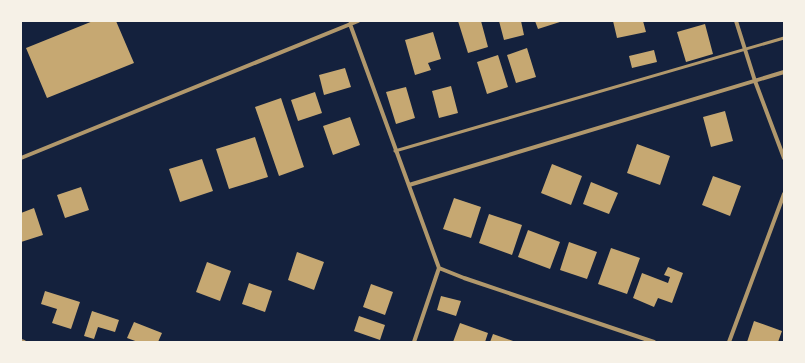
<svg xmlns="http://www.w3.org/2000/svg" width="805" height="363" font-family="Literata,serif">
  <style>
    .building { fill: #c6a872 }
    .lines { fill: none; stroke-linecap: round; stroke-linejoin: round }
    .service { stroke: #b1986c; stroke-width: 3 }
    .minor { stroke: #b1986c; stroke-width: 4 }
  </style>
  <rect width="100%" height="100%" fill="#14213d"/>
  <path class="building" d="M 93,21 L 116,21 L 134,63 L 47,98 L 26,48 Z
    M 458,21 L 481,21 L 488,47 L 468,53 Z
    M 499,21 L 521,21 L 524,35 L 504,40 Z
    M 535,21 L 563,21 L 538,29 Z
    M 613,21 L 643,21 L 646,32 L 617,38 Z
    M 705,24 L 713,54 L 686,62 L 677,32 Z
    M 433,32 L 441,59 L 428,63 L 431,70 L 415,75 L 405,40 Z
    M 527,48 L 536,77 L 516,83 L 507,55 Z
    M 654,50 L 657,62 L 632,68 L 629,56 Z
    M 498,55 L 508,87 L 487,94 L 477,62 Z
    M 345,68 L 351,87 L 324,95 L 319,75 Z
    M 451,86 L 458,113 L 439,118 L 432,91 Z
    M 406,87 L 415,118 L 396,124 L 386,92 Z
    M 315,92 L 322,113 L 298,121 L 291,100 Z
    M 281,98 L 304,167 L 279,176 L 255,107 Z
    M 725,111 L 733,141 L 711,147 L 703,117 Z
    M 350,117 L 360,145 L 333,155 L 323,126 Z
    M 255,137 L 268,177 L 229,189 L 216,149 Z
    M 637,144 L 670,156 L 660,185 L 627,173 Z
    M 202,159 L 213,191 L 180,202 L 169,169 Z
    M 552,164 L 582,176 L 571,205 L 541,193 Z
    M 713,176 L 741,186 L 730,216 L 702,205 Z
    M 591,182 L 618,193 L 609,214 L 583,204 Z
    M 81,187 L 89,210 L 65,218 L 57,195 Z
    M 454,198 L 481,207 L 471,238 L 443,229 Z
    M 34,208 L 43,235 L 21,242 L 21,213 Z
    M 489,214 L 522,225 L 512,255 L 479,243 Z
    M 528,230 L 560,242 L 550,269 L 518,257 Z
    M 569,242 L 597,252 L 587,279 L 560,270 Z
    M 611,248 L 640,258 L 627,294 L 598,284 Z
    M 297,252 L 324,262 L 314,290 L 288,280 Z
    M 207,262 L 231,271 L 220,301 L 196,292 Z
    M 668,267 L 683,273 L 672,303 L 658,298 L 654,307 L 633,298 L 642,273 L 668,283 L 670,277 L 664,275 Z
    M 249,283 L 272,291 L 265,312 L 242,304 Z
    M 371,284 L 393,292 L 385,315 L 363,307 Z
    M 45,291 L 80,302 L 71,329 L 52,323 L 57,309 L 41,304 Z
    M 441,296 L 461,301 L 456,316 L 437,310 Z
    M 92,311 L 119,320 L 115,332 L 98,327 L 94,339 L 84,336 Z
    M 359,316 L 385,325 L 380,340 L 354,331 Z
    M 754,321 L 782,331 L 778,342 L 747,342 Z
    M 134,322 L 162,333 L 158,342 L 138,342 L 127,338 Z
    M 460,323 L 488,333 L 485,342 L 453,342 Z
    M 493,334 L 516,342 L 490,342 Z"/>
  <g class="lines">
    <path class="service" d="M 395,151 L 784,38"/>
    <path class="minor" d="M 736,21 L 755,81 L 784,158
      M 350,24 L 439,268 L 464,278 L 654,342
      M 21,158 L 358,21
      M 409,185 L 784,72
      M 21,341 L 24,342
      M 414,342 L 439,268
      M 729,342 L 784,194"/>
  </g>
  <rect width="805" height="363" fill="none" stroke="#f6f1e7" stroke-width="44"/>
</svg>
